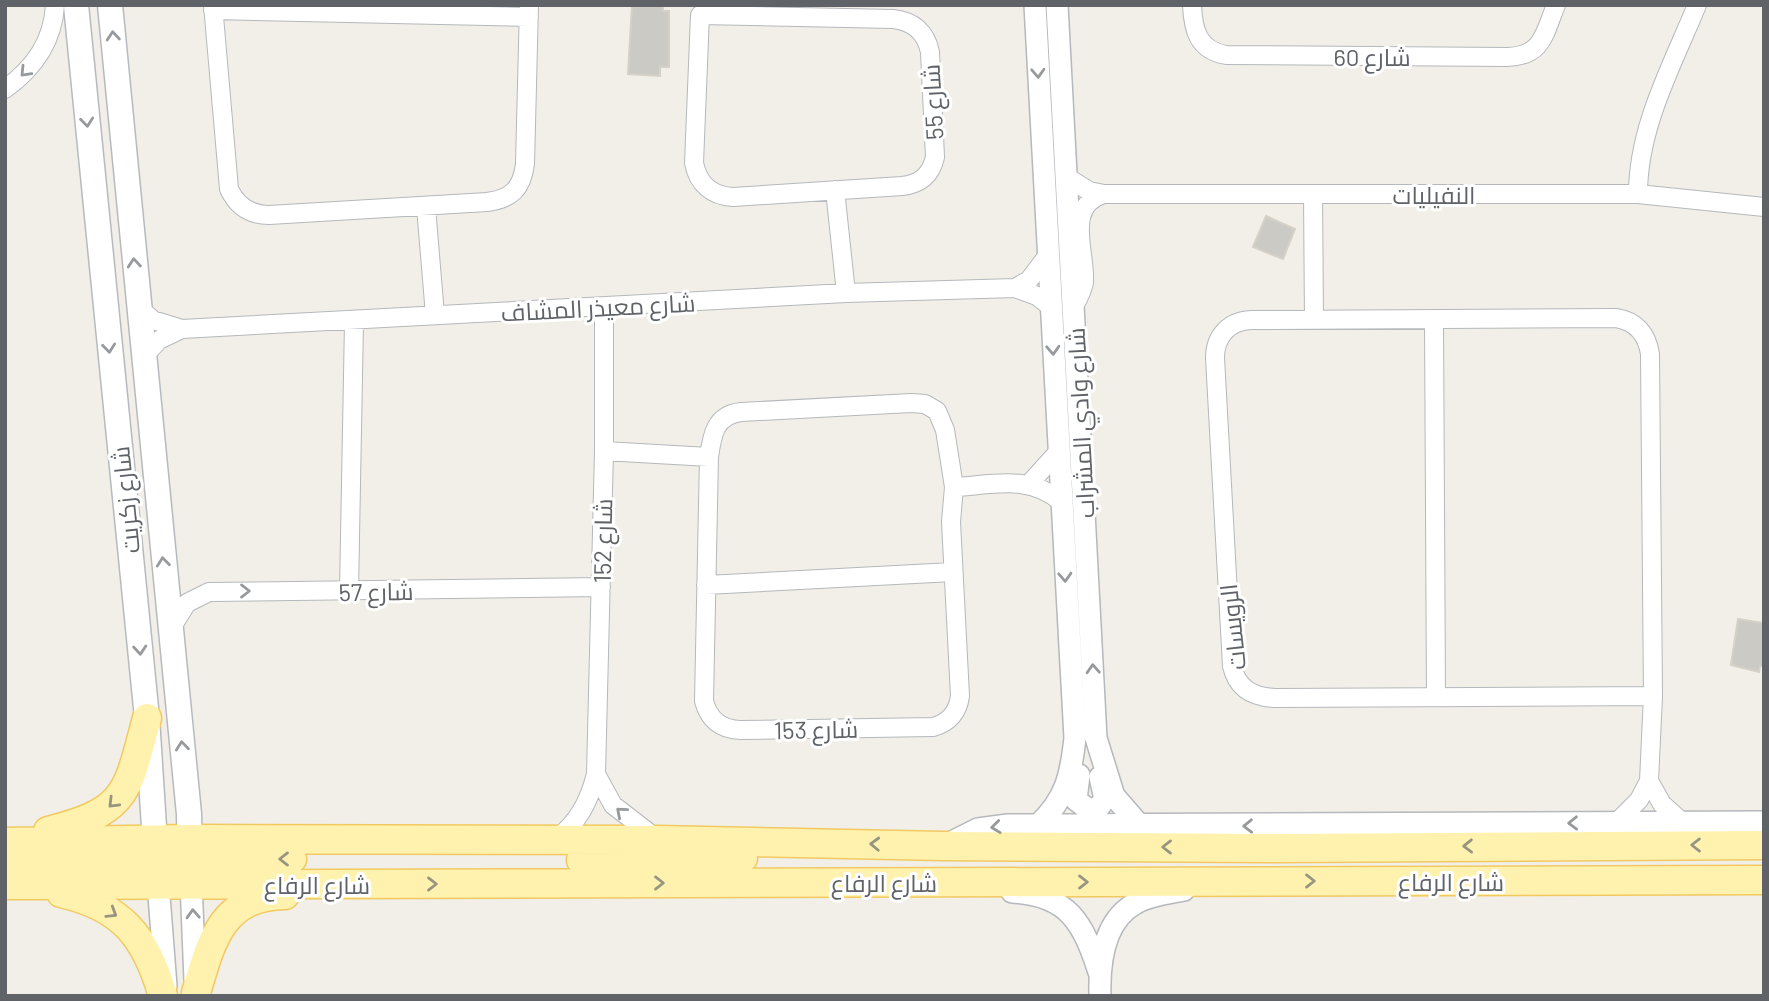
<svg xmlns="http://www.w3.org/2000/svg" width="1769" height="1001" font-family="Barlow,Cairo,sans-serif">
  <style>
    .building { fill: #cccac5; stroke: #d6d1c6; stroke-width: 2 }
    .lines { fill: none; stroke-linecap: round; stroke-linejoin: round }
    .minor-casing { stroke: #b5b8bc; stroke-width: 20 }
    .tertiary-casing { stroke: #b5b8bc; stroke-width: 24 }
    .secondary-casing { stroke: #b6babf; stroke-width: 27 }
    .primary-casing { stroke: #f2c960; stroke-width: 31 }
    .minor { stroke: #fff; stroke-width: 18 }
    .tertiary { stroke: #fff; stroke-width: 21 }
    .secondary { stroke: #fff; stroke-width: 24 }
    .primary { stroke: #fff2af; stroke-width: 28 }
    .oneway { stroke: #979a9d }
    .oneway2 { stroke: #979581 }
    .labels { text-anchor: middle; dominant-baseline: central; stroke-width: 6; stroke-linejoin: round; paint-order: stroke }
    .street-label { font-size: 24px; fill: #5f6368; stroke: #fff }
  </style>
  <rect width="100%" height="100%" fill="#f1efe8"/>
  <path class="building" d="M 632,5 L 663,5 L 663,11 L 669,11 L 669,67 L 660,67 L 660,76 L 628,74 Z
    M 1266,216 L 1295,229 L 1283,259 L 1253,247 Z
    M 1738,619 L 1764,623 L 1764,666 L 1760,666 L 1759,672 L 1731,665 Z"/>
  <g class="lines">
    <defs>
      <path id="minor" d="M 213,5 L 229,189 C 237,206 250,215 269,215 L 487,202 C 512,199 522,188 525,164 L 529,5
        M 1192,5 C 1193,30 1198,50 1226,55 L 1507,57 C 1543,56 1544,34 1556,5
        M 213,10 L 529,17
        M 700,15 L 893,19 C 913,21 926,32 930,52 L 935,157 C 931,175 920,184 902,186 L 733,197 C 712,196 698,184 694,163 Z
        M 5,89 C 34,68 53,42 55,5
        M 1065,176 L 1089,191 L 1104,194 L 1638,194 L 1764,207
        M 835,190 L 846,293
        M 1313,194 L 1314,320
        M 1638,194 C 1638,127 1672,66 1697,5
        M 426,207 L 435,315
        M 1015,288 L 1029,280 L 1048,255
        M 138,307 L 153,320 L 182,329 L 846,293 L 1015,288 L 1037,296 L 1050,306
        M 1073,308 C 1078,299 1083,291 1084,282 C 1086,252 1064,206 1104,194
        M 1434,319 L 1436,697
        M 142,358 L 159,340 L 182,329
        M 911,403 L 925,404 L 937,411 L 945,430 L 954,487 L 951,522 L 960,696 C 958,712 949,723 933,727 L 740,730 C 721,729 709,720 704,701 L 709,457 C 712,435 715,415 741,412 Z
        M 604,451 L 709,457
        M 1030,483 L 1058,452
        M 954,487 C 993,485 1030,474 1061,502
        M 706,585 L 953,572
        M 349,591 L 354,322
        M 170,630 L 187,603 L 209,592 L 601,587
        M 596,774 L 613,805 L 657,839
        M 1649,781 L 1662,804 L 1682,822
        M 1617,822 L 1639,800 L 1649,781 L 1653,696 L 1650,354 C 1647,334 1636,321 1616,318 L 1251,320 C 1229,321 1215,336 1215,358 L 1232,666 C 1237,688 1252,697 1275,698 L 1653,696
        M 554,841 C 578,823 589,802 596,774 L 604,451 L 604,307"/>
      <path id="tertiary" d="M 1035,5 L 1075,738 C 1071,775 1066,799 1038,825
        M 1057,5 L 1096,738 L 1114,796 L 1141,827
        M 1079,775 L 1076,800 L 1089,810 L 1099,807 L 1105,799 L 1100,777
        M 944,846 L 978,829 L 1008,825 L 1764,822
        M 158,883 L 166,986
        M 191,883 L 195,980
        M 1012,892 C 1069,895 1083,923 1099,972
        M 1100,996 C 1099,963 1104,920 1136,903 C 1150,895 1169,893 1184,890"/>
      <path id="secondary" d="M 76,5 L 147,718 L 156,858
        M 110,5 L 189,814 L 190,858"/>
      <path id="primary" d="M 48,831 C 128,811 127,793 147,718
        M 5,842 L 189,839 L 658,840 L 943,846 L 1275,848 L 1764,845
        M 581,860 L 743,858
        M 5,863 L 165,863 L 176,860 L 184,851
        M 158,883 L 190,862 L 292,859
        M 5,885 L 1764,880
        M 61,893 C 123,907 146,937 163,996
        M 196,993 C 211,942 221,896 285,895"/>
    </defs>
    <use href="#minor" class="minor-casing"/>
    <use href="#tertiary" class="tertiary-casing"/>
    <use href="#secondary" class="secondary-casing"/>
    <use href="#primary" class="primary-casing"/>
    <use href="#minor" class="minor"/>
    <use href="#tertiary" class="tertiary"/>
    <use href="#secondary" class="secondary"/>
    <use href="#primary" class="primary"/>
  </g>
  <defs><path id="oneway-chevron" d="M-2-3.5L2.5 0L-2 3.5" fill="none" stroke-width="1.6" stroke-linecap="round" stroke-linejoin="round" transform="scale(1.75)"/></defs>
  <g class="oneway">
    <use href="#oneway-chevron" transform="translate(113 36) rotate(-95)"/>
    <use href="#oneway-chevron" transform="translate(25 72) rotate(134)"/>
    <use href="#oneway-chevron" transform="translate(1038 73) rotate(87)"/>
    <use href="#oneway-chevron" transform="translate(87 122) rotate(84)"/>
    <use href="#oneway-chevron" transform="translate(134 263) rotate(-95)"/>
    <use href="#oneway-chevron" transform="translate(109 348) rotate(84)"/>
    <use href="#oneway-chevron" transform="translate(1053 350) rotate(87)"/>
    <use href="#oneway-chevron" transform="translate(163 562) rotate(-96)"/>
    <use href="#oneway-chevron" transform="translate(1065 577) rotate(87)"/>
    <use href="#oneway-chevron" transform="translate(245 591)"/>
    <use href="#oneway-chevron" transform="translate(140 650) rotate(85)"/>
    <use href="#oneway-chevron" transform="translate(1093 669) rotate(-93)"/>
    <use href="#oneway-chevron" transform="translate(182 746) rotate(-96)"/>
    <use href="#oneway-chevron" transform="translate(621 812) rotate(-139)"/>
    <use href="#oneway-chevron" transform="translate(1573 823) rotate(179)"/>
    <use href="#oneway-chevron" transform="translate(1248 826) rotate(179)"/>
    <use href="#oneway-chevron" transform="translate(996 827) rotate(173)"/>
    <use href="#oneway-chevron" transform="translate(193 914) rotate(-93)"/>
  </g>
  <g class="oneway2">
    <use href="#oneway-chevron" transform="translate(113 803) rotate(135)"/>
    <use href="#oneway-chevron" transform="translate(875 844) rotate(-178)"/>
    <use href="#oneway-chevron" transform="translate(1696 845) rotate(180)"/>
    <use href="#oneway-chevron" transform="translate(1468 846) rotate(179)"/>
    <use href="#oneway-chevron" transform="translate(1167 847) rotate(-180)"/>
    <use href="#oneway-chevron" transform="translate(284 859) rotate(-180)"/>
    <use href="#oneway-chevron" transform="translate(1310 881)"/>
    <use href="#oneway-chevron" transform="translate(1083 882)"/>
    <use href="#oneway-chevron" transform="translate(659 883)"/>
    <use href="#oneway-chevron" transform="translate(432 884)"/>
    <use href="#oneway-chevron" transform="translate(112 913) rotate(32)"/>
  </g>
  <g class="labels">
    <g class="street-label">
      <text x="1372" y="56">شارع 60</text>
      <text transform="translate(932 102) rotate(-93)">شارع 55</text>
      <text x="1434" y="194">النفيليات</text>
      <text transform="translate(598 307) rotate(-3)">شارع معيذر المشاف</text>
      <text transform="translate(1080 423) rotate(-93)">شارع وادي المشراب</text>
      <text transform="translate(125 500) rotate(-96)">شارع زكريت</text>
      <text transform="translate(602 541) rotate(-89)">شارع 152</text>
      <text transform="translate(376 591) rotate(-1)">شارع 57</text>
      <text transform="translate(1232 627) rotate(-96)">الرويسات</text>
      <text transform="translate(816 729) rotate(-1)">شارع 153</text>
      <text x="1451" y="881">شارع الرفاع</text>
      <text x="884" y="882">شارع الرفاع</text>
      <text x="317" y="884">شارع الرفاع</text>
    </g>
  </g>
  <rect width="1769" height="1001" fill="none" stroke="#5f6368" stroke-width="14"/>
</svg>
